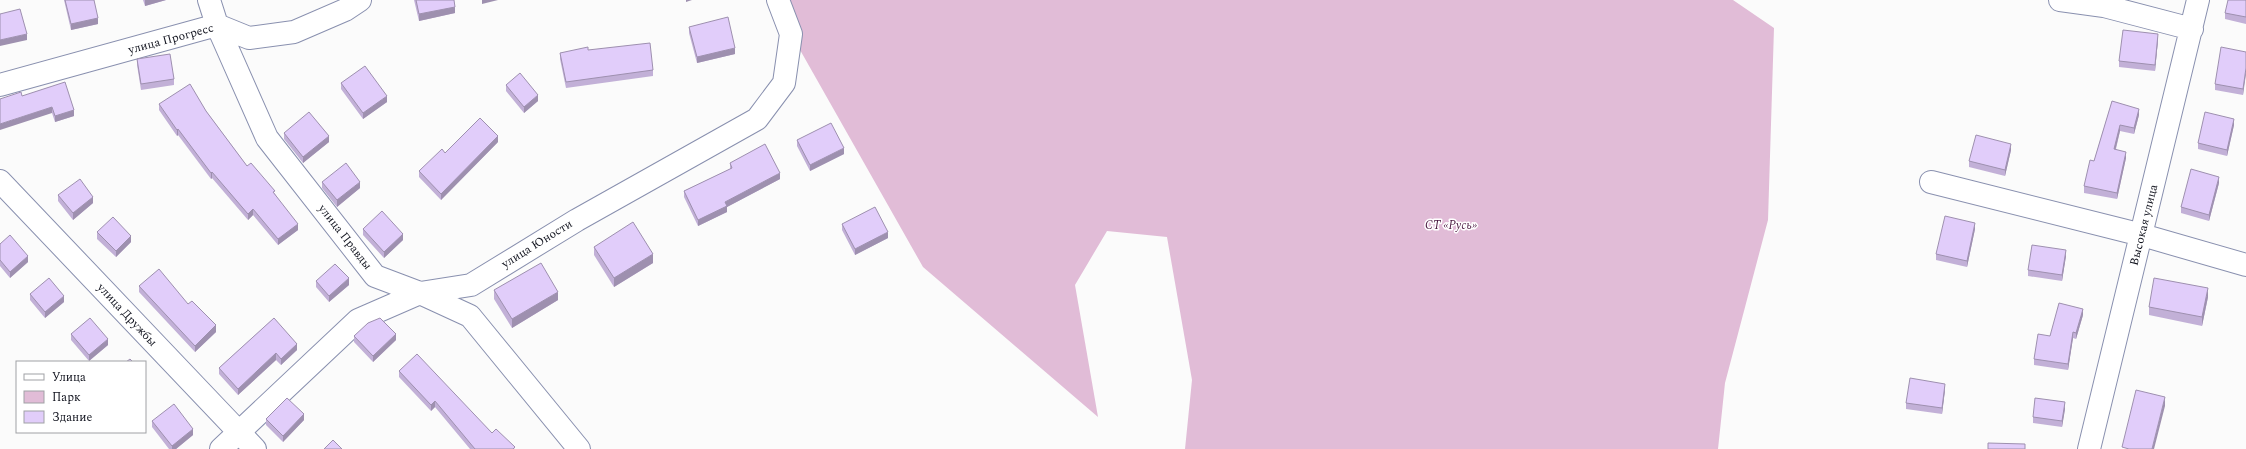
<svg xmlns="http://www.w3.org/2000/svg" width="2246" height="449" font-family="Spectral,serif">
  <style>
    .green { fill: #e1bcd7 }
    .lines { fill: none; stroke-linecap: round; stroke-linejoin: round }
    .minor-casing { stroke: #8990af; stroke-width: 24 }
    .minor { stroke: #fff; stroke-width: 22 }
    .wall { fill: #c2b0d7 }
    .shaded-wall { fill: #9e90af }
    .building { fill: #e1cdfa; stroke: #9e90af }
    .labels { text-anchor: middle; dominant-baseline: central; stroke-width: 3; stroke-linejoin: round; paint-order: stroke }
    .street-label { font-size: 12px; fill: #11131e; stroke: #fff }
    .park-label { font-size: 12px; font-style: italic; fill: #4a1841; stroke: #fff }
  </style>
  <rect width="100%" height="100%" fill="#fbfbfb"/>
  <path class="green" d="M 778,0 L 1733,0 L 1774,28 L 1768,220 L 1725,383 L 1718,449 L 1185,449 L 1192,380 L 1167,237 L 1107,231 L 1075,285 L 1098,417 L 923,267 L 791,34 Z"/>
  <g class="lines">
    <defs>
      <path id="minor" d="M 209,0 L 217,25 L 267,138 L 375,276 L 420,293 L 470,316 L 579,449
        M 2060,0 L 2104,6 L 2192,29
        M 0,85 L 217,25 L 249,38 L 294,32 L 345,10 L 360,0
        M 0,181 L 255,449
        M 1931,182 L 2142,235 L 2246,265
        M 221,449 L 358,320 L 420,293 L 471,285 L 577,220 L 757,119 L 784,83 L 791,34 L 778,0
        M 2089,449 L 2198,0"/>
    </defs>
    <use href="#minor" class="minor-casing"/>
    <use href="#minor" class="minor"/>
  </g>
  <path class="wall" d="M 64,0 L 94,0 L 98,24 L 71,30 Z
    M 143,0 L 166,0 L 145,6 Z
    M 414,0 L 454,0 L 455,13 L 419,21 Z
    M 2246,0 L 2246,24 L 2225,19 L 2225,13 Z
    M 689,27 L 735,54 L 697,63 L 689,33 Z
    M 2158,40 L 2155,71 L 2119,67 L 2119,61 Z
    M 588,50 L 653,70 L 653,76 L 566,88 L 560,59 L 560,53 Z
    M 2246,52 L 2243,95 L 2215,90 L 2215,84 Z
    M 137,59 L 174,79 L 174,85 L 141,90 L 137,65 Z
    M 341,83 L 387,102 L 363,119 L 341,89 Z
    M 506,85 L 538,101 L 524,113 L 506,91 Z
    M 22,96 L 74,116 L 55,122 L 52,113 Z
    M 2112,101 L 2139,115 L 2134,134 L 2120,131 L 2116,149 L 2126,158 L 2117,199 L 2084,193 L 2084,186 L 2094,161 Z
    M 159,104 L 206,111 L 247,166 L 275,194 L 298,230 L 278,245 L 253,215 L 248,220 L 212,178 L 211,179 L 178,135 L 177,136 L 159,110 Z
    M 2234,125 L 2227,156 L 2198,149 L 2198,143 Z
    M 284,133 L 329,142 L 303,163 L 284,139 Z
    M 797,140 L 844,154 L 810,171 L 797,146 Z
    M 498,142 L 441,200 L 419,177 L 419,171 L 445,153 Z
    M 2011,150 L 2005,176 L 1969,167 L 1969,161 Z
    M 730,163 L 780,179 L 727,207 L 727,212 L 698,226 L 684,197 L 684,191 L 730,169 Z
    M 322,182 L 360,188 L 337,207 L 322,188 Z
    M 2219,183 L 2209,221 L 2181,213 L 2181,207 Z
    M 58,195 L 93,203 L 73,220 L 58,201 Z
    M 842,224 L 888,238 L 855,255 L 842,230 Z
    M 363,229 L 403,240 L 384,258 L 363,235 Z
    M 1975,229 L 1967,267 L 1936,260 L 1936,254 Z
    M 97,232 L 131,242 L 116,257 L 97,239 Z
    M 0,244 L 28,262 L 10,278 L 0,266 Z
    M 594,247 L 653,263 L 614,287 L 594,255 Z
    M 2066,256 L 2062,281 L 2028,276 L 2028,270 Z
    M 316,281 L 349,285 L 329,302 L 316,287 Z
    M 139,286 L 188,304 L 216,332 L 195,352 L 139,292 Z
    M 494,290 L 558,300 L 512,328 L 494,299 Z
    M 30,294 L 64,302 L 45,318 L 30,300 Z
    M 2208,297 L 2202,326 L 2149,315 L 2149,307 Z
    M 2083,315 L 2076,339 L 2073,338 L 2068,370 L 2034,365 L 2034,359 L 2050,336 Z
    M 274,318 L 297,350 L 281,365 L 276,360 L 238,395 L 219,374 L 219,368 Z
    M 71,334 L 108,345 L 89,361 L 71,340 Z
    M 354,336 L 396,340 L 373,362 L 354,342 Z
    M 399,371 L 492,433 L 515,449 L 470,449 L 435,407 L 431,411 L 399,377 Z
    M 1945,390 L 1942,414 L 1906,409 L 1906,403 Z
    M 2065,409 L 2062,427 L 2033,423 L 2033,417 Z
    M 266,419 L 304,420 L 283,442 L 266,425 Z
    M 152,421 L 193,435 L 176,449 L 169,449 L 152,427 Z"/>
  <path class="shaded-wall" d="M 145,0 L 166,0 L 145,6 Z
    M 482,0 L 498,0 L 482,4 Z
    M 686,0 L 692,0 L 686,2 Z
    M 455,7 L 455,13 L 419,21 L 419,14 Z
    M 98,18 L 98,24 L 71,30 L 71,24 Z
    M 27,34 L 27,40 L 0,46 L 0,40 Z
    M 2158,34 L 2158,40 L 2155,71 L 2155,65 Z
    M 735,48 L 735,54 L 697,63 L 697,57 Z
    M 2246,68 L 2246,74 L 2243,95 L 2243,89 Z
    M 538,95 L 538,101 L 524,113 L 524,107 Z
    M 387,96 L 387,102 L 363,119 L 363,113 Z
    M 52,107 L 52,113 L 0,130 L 0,124 Z
    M 2139,109 L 2139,115 L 2134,134 L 2134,128 Z
    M 74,110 L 74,116 L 55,122 L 55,116 Z
    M 2234,119 L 2234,125 L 2227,156 L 2227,150 Z
    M 2120,125 L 2120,131 L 2114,155 L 2114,149 Z
    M 178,129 L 178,135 L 177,136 L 177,130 Z
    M 329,136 L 329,142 L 303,163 L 303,157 Z
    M 498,136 L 498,142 L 441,200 L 441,194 Z
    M 2011,144 L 2011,150 L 2005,176 L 2005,170 Z
    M 844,148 L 844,154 L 810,171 L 810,165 Z
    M 2126,152 L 2126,158 L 2117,199 L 2117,193 Z
    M 212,172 L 212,178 L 211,179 L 211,173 Z
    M 780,173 L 780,179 L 727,207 L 727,212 L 698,226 L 698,220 L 725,202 Z
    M 2219,177 L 2219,183 L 2209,221 L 2209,215 Z
    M 360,182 L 360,188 L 337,207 L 337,200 Z
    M 93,197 L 93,203 L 73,220 L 73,213 Z
    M 253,209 L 253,215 L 248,220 L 248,214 Z
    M 1975,223 L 1975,229 L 1967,267 L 1967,261 Z
    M 298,224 L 298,230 L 278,245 L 278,239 Z
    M 888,232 L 888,238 L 855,255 L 855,249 Z
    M 403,234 L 403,240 L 384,258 L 384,252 Z
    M 131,236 L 131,242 L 116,257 L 116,251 Z
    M 2066,250 L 2066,256 L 2062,281 L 2062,275 Z
    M 653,254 L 653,263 L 614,287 L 614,278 Z
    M 28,256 L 28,262 L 10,278 L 10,272 Z
    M 349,278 L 349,285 L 329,302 L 329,296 Z
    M 2208,288 L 2208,297 L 2202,326 L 2202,317 Z
    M 558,292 L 558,300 L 512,328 L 512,319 Z
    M 64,296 L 64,302 L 45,318 L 45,312 Z
    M 2083,309 L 2083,315 L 2076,339 L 2076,333 Z
    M 216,325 L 216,332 L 195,352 L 195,346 Z
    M 2073,332 L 2073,338 L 2068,370 L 2068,364 Z
    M 396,334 L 396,340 L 373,362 L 373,356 Z
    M 108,339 L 108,345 L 89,361 L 89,355 Z
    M 297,344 L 297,350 L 281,365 L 281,359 Z
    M 276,353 L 276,360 L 238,395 L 238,389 Z
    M 1945,384 L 1945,390 L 1942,414 L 1942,408 Z
    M 2165,397 L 2165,406 L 2154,449 L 2152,449 Z
    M 435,401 L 435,407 L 431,411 L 431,405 Z
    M 2065,402 L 2065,409 L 2062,427 L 2062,421 Z
    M 304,414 L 304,420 L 283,442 L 283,436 Z
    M 193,429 L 193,435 L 176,449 L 172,449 L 172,446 Z"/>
  <path class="building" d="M 65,0 L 94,0 L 98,18 L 71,24 Z
    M 416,0 L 454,0 L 455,7 L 419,14 Z
    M 2228,0 L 2246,0 L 2246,17 L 2225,13 Z
    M 20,9 L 27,34 L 0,40 L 0,14 Z
    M 728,17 L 735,48 L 697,57 L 689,27 Z
    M 2123,30 L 2158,34 L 2155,65 L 2119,61 Z
    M 650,43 L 653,70 L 566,82 L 560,53 L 588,47 L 588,50 Z
    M 2221,47 L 2246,52 L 2246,68 L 2243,89 L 2215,84 Z
    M 170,54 L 174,79 L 141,84 L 137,59 Z
    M 365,66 L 387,96 L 363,113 L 341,83 Z
    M 520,73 L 538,95 L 524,107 L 506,85 Z
    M 65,82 L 74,110 L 55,116 L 52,107 L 0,124 L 0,99 L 21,92 L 22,96 Z
    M 190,84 L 206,111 L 247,166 L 251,163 L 275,191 L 273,192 L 298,224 L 278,239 L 253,209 L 248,214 L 212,172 L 211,173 L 178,129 L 177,130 L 159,104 Z
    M 2112,101 L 2139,109 L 2134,128 L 2120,125 L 2114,149 L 2126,152 L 2117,193 L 2084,186 L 2090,160 L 2094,161 Z
    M 309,112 L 329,136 L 303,157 L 284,133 Z
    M 2205,112 L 2234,119 L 2227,150 L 2198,143 Z
    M 480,118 L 498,136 L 441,194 L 419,171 L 442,149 L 445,153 Z
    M 831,123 L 844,148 L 810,165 L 797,140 Z
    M 1976,135 L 2011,144 L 2005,170 L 1969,161 Z
    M 765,144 L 780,173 L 725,202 L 727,206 L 698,220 L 684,191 L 732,168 L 730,163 Z
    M 346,163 L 360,182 L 337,200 L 322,182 Z
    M 2191,169 L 2219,177 L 2209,215 L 2181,207 Z
    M 80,179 L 93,197 L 73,213 L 58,195 Z
    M 875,207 L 888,232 L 855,249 L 842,224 Z
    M 382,211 L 403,234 L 384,252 L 363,229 Z
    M 1945,216 L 1975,223 L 1967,261 L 1936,254 Z
    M 113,217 L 131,236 L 116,251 L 97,232 Z
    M 633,222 L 653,254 L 614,278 L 594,247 Z
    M 10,235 L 28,256 L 10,272 L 0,260 L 0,244 Z
    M 2032,245 L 2066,250 L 2062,275 L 2028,270 Z
    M 541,263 L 558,292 L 512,319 L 494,290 Z
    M 335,264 L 349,278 L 329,296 L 316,281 Z
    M 159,269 L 188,304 L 192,301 L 216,325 L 195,346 L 139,286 Z
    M 49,278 L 64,296 L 45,312 L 30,294 Z
    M 2154,278 L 2208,288 L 2202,317 L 2149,307 Z
    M 2059,303 L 2083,309 L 2076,333 L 2073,332 L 2068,364 L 2034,359 L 2038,334 L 2050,336 Z
    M 90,318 L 108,339 L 89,355 L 71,334 Z
    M 274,318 L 297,344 L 281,359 L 276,353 L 238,389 L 219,368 Z
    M 380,318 L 396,334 L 373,356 L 354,336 L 368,323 Z
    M 417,354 L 492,433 L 496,429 L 515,447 L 513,449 L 475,449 L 435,401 L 431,405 L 399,371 Z
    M 130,359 L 133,362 L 126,362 Z
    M 1910,378 L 1945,384 L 1942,408 L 1906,403 Z
    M 2136,390 L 2165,397 L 2152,449 L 2129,449 L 2122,447 Z
    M 287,398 L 304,414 L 283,436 L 266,419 Z
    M 2035,398 L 2065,402 L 2062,421 L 2033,417 Z
    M 174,404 L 193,429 L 172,446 L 152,421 Z
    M 333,440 L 342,449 L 324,449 Z
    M 1988,443 L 2025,444 L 2025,449 L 1988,449 Z"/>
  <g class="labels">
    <g class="street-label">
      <text transform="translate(171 39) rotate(-15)">улица Прогресс</text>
      <text transform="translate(2144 225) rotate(-76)">Высокая улица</text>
      <text transform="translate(345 237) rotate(52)">улица Правды</text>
      <text transform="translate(537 244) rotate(-32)">улица Юности</text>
      <text transform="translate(127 315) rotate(47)">улица Дружбы</text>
    </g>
    <g class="park-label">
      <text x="1451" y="225">СТ «Русь»</text>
    </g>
  </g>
  <rect x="16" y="361" width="130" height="72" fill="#ffffff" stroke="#a0a1a5"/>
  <rect x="24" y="374" width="20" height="6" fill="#ffffff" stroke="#a0a1a5"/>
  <text x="52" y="381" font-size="12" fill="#11131e">Улица</text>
  <rect x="24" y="391" width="20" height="12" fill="#e1bcd7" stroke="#a0a1a5"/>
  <text x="52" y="401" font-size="12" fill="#11131e">Парк</text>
  <rect x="24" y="411" width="20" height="12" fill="#e1cdfa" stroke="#a0a1a5"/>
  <text x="52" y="421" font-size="12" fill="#11131e">Здание</text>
</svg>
